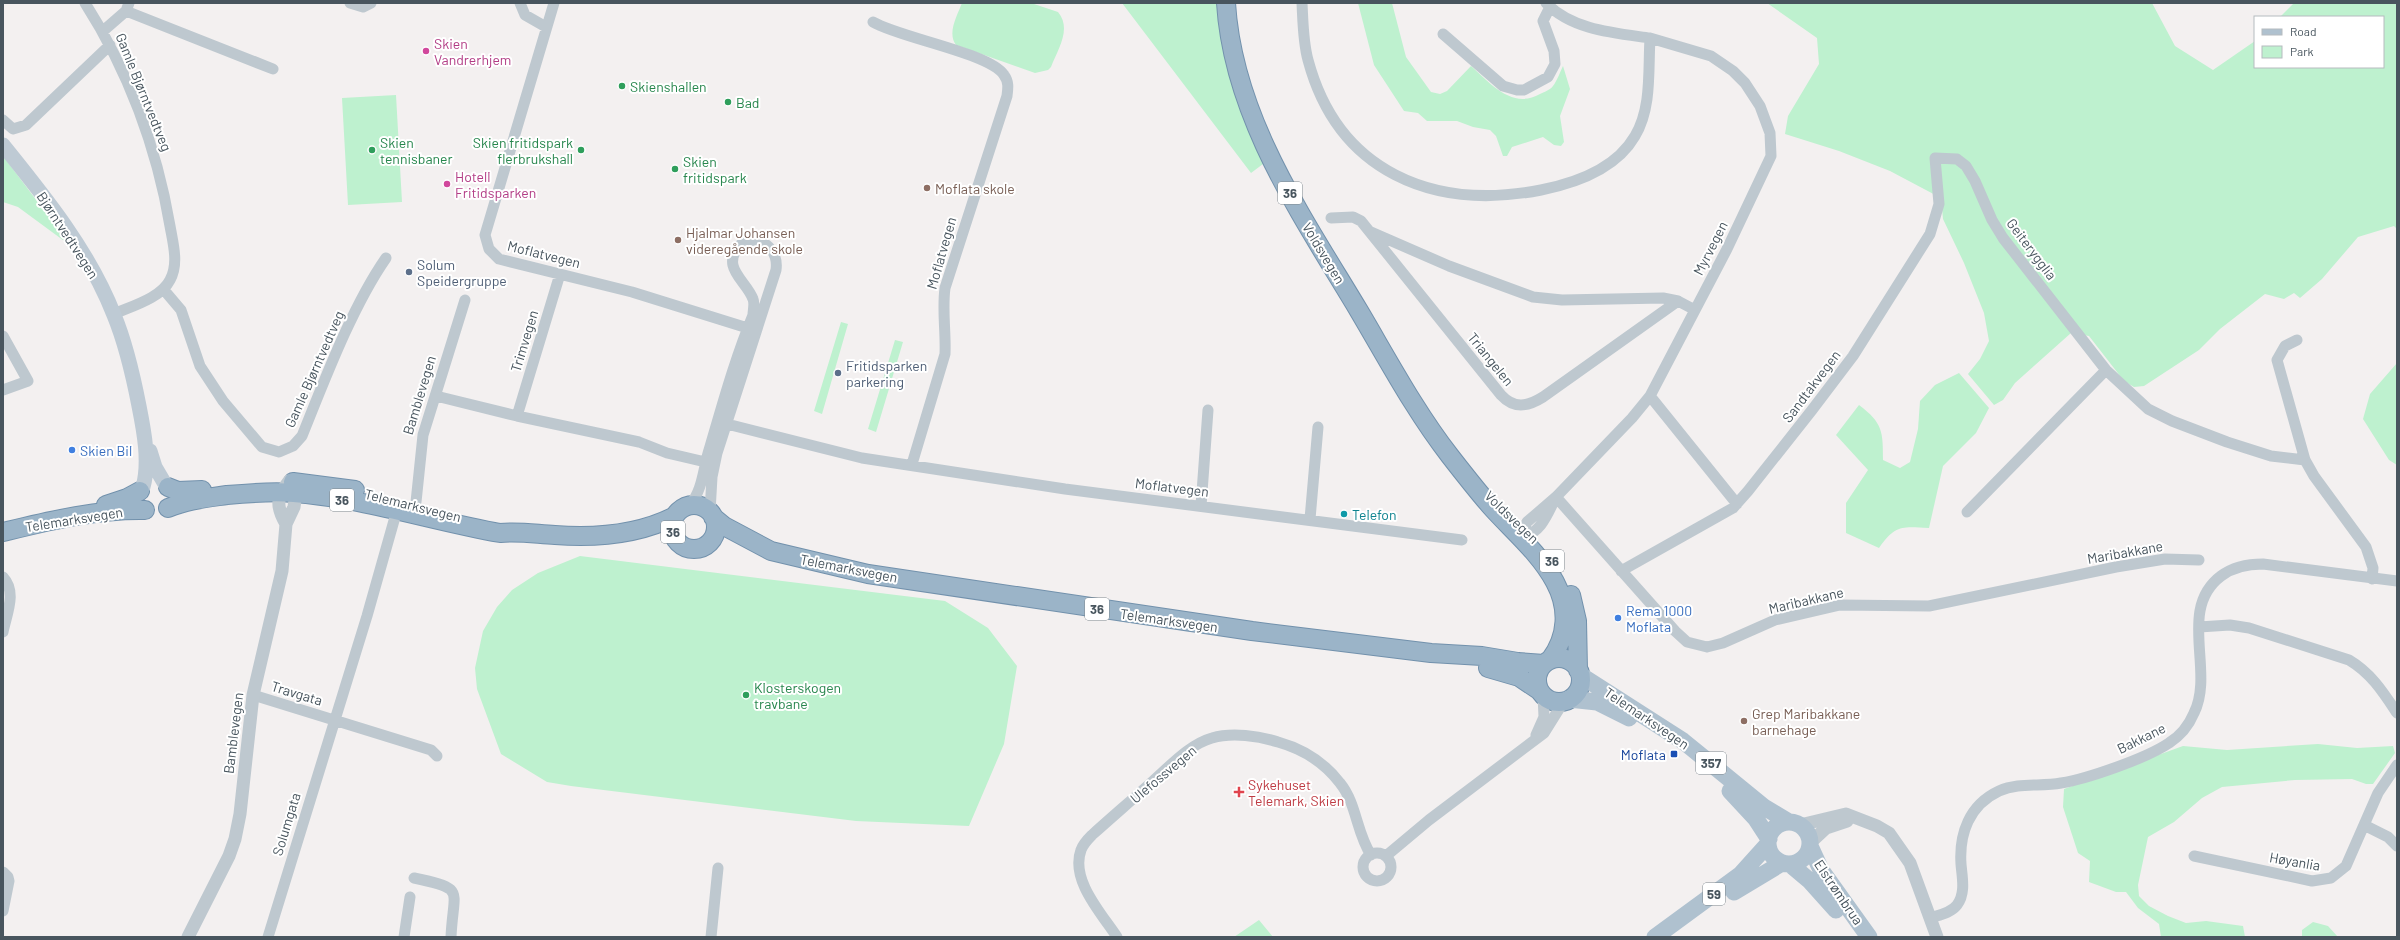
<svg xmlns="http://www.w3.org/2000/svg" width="2400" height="940" font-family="Barlow,sans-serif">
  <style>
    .green { fill: #bef1cf }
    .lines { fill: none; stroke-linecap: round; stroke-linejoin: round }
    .trunk-casing { stroke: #7291ac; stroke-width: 20 }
    .minor { stroke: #bec8cf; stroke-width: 11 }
    .tertiary { stroke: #bec8cf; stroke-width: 13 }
    .secondary { stroke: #becad4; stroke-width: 15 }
    .primary { stroke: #afc1cf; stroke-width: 17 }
    .trunk { stroke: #9bb4c8; stroke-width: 18 }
    .hotel-dot { fill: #d1479c; stroke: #fff; stroke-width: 1.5 }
    .leisure-dot { fill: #2e9e5b; stroke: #fff; stroke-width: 1.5 }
    .education-dot { fill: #8d6e63; stroke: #fff; stroke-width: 1.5 }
    .service-dot { fill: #5c6f8a; stroke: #fff; stroke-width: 1.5 }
    .shop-dot { fill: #3f7fe0; stroke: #fff; stroke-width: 1.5 }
    .culture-dot { fill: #0f9aa8; stroke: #fff; stroke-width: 1.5 }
    .transit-dot { fill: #1a4fb4; stroke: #fff; stroke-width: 1.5 }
    .health-dot { fill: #e0444e; stroke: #fff; stroke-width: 1.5 }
    .labels { text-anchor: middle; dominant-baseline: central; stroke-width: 4; stroke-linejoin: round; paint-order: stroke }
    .shield { fill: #fff; stroke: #7f888e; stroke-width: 1 }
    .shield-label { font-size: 13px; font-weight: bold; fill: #48555e }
    .hotel-label { font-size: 14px; fill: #b23c85; stroke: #fff; text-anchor: start }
    .leisure-label { font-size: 14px; fill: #27864d; stroke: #fff; text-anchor: start }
    .street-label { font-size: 14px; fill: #48555e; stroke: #fff }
    .education-label { font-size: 14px; fill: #785e54; stroke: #fff; text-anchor: start }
    .service-label { font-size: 14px; fill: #4e5e75; stroke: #fff; text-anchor: start }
    .shop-label { font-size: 14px; fill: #366cbe; stroke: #fff; text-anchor: start }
    .culture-label { font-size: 14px; fill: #0d838f; stroke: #fff; text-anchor: start }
    .transit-label { font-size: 14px; fill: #164399; stroke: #fff; text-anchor: end }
    .health-label { font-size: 14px; fill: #be3a42; stroke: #fff; text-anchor: start }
  </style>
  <rect width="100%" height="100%" fill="#f3f0f0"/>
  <path class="green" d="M 962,3 L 1031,3 L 1058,12 C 1072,29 1058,49 1051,67 L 1048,70 L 1035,73 L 956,45 C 947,33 957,16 962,3 Z
    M 1122,3 L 1232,3 L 1244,75 L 1275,155 L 1251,173 Z
    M 1358,3 L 1392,3 L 1406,57 L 1431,92 L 1440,94 L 1447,91 L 1471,66 C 1490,83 1512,110 1540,94 C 1544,92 1550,90 1553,86 C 1557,81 1560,72 1563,66 L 1570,89 L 1560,116 L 1564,142 L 1561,146 L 1554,145 L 1543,137 L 1512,147 L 1507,156 L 1503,156 L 1496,136 L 1490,130 L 1473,127 L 1457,121 L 1427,121 L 1418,113 L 1404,111 L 1374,65 Z
    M 1767,3 L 2152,3 L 2175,46 L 2213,70 L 2255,41 L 2255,67 L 2383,67 L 2383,17 L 2280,17 L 2294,3 L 2397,3 L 2397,229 L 2394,226 L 2358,237 L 2322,279 L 2300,298 L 2294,293 L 2284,299 L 2265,294 L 2220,329 L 2199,350 L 2144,386 L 2134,387 L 2124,381 L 2089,336 L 2071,333 L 2015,383 L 2003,400 L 1994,405 L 1968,374 L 1980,359 L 1989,341 L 1984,313 L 1964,263 L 1943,219 L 1941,198 L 1890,171 L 1839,151 L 1785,134 L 1788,116 L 1819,64 L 1817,38 Z
    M 396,95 L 402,202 L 348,205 L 342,98 Z
    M 3,156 L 71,246 L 18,207 L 3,202 Z
    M 841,322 L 848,324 L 822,414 L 814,411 Z
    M 895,340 L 903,342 L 876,432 L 868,429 Z
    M 2397,363 L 2397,465 L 2389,460 L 2363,419 L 2370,394 Z
    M 1959,373 L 1989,408 L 1976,433 L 1943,466 L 1929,528 C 1902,527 1896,524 1879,548 L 1846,533 L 1846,503 L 1868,470 L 1836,435 L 1859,405 C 1883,423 1883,432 1883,460 L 1900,468 L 1910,462 L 1918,429 L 1920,401 L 1935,385 Z
    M 580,556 L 945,601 L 988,628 L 1017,666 L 1004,744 L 969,826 L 856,821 L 571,786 L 547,782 L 501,754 L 477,689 L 475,668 L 483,631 L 497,607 L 512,590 L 538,573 Z
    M 2318,744 L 2357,748 L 2393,746 L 2395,753 L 2373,784 L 2366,784 L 2352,779 L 2295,780 L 2222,787 L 2202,798 L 2174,822 L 2148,837 L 2138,885 L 2139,896 L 2149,906 L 2168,916 L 2186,923 L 2206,921 L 2243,926 L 2245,937 L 2161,937 L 2159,924 L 2138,908 L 2126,892 L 2116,892 L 2089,882 L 2090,861 L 2078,853 L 2063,807 L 2064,789 L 2183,746 L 2227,750 Z
    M 1259,920 L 1273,937 L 1234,937 Z
    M 2313,922 L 2328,926 L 2338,937 L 2302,937 L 2302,930 Z"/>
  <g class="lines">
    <defs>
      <path id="trunk" d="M 1226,3 C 1233,117 1302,216 1359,311 C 1388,360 1415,411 1450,456 C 1464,474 1478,492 1493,509 C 1514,532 1540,554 1555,582 C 1569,608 1568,636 1550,660
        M 293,482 L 355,490
        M 168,487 L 178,491 L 202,490
        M 106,505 L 127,498 L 140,491
        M672 527a22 22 0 1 1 44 0a22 22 0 1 1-44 0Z
        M 168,508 C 187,500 207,498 227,495 C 249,493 272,491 294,493 C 363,498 432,521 500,533 C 518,531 536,534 555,535 C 596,538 638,535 675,516
        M 713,517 L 724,526 L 771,551 L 868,574 L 1252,631 L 1431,653 L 1482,656 L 1518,662 L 1544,664
        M 3,532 C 49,521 97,509 145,510
        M 1571,595 L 1577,621 L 1578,670
        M1537 680a22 22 0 1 1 44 0a22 22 0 1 1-44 0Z
        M 1488,668 L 1519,677 L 1540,691"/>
    </defs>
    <use href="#trunk" class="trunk-casing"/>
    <path class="minor" d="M 85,3 C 128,70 157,148 170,226 C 173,243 179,264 170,280 C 161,298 132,306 114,314
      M 350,3 L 363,7 L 371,3
      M 520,3 L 525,15 L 546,27
      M 554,3 L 485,235 L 489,249 L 499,259 L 632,292 L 754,330
      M 1302,3 C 1303,22 1303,42 1308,60 C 1338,172 1433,211 1541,190 C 1576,183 1616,169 1635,136 C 1652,108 1648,70 1650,38 C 1614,33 1572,30 1546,3
      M 126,11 L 273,69
      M 873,22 C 900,38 990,53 1004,75 C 1009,82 1008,88 1007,96 L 945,288 C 942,310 946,332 945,354 L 912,464
      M 103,31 L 126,11 L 129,3
      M 1443,34 L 1503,86 L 1517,90 L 1524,90 L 1548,77 L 1555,64 L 1554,51 L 1543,21 L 1550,7
      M 3,120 L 13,129 L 26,125 L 110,45
      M 1331,218 L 1353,217 L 1361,221 L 1501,395 C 1514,409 1527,407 1543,397 L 1678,301 L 1695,310
      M 1371,232 L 1449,266 L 1533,297 L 1562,300 L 1663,298 L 1678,301
      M 164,290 L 181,310 L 200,366 L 223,401 L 262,447 L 279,452 L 293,446 L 302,436 C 325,379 352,307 386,258
      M 3,336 L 28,381 L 3,390
      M 2297,340 L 2285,346 L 2277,360 L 2305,460 L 2314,476 L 2366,547 L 2373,568 L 2372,579
      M 436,396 L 517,416 L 639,442 L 667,453 L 714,464
      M 1650,396 L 1737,504
      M 517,416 L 560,274
      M 719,422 L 862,458 L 1065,489 L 1462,540
      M 1556,497 L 1675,631 L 1687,642 L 1707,647 L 1723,643 L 1775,620 L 1840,605 L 1929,606 L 2116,567 L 2165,559 L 2199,560
      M 416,502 L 423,435 L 465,300
      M 690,505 C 703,489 703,469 709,450 C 722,406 735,358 753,315 C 753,310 755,304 753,299 C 746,280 719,267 741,244 C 760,233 779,249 776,270 L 717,453 L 712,477 L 710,512
      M 1201,506 L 1208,410
      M 1967,512 L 2106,370
      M 1310,519 L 1318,427
      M 1520,538 L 1527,522 L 1556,497 L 1632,418 L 1650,396 L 1727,249 L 1771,156 L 1770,133 L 1760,106 L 1745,83 L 1733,71 L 1711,56 L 1650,38
      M 1520,538 C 1539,534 1546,518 1554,501
      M 1621,571 L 1733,508 L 1748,491 L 1812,410 L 1853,356 L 1930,234 L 1939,204 L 1935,158 L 1957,159 L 1966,166 L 1975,181 L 1992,220 L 2003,238 L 2106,370 L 2148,409 L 2172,421 L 2227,442 L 2271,456 L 2305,460
      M 3,577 C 17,592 7,613 3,632
      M 2199,627 L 2230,625 L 2249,628 L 2349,660 C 2371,673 2383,692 2397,713
      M 253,695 L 431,750 L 437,756
      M 1536,735 L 1544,717 L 1543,695
      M 2364,825 L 2388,837 L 2397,846
      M1363 867a14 14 0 1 1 28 0a14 14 0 1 1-28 0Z
      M 1386,856 L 1429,820 L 1544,733 L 1564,701
      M 2194,856 L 2312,881 L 2331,878 L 2346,866 L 2378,793 L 2397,765
      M 3,872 L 8,877 L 9,881 L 3,911
      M 414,878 C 467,889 453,889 451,937
      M 1930,918 C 1939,915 1951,913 1957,905 C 1966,893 1962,877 1961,864 C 1959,834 1969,805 1999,791 C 2019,782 2041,787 2061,783 C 2087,779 2147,758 2169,743 C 2180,736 2189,725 2194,713 C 2215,671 2177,609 2221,576 C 2233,567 2247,564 2263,564 L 2397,581
      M 268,937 L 367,616 L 395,517
      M 404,937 L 410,897
      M 711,937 L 718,868
      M 1117,937 C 1102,914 1070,880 1081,850 C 1083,844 1088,839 1092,835 C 1112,817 1133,799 1153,781 C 1170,766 1190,744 1212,738 C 1232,732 1259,736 1278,742 C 1303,749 1324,762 1340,783 C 1357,804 1356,832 1371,855"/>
    <path class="tertiary" d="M 1800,825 L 1846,814 L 1877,826 L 1889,833 L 1910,863 L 1937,937
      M 1811,842 L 1826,828 L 1847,821
      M 188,937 L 229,856 L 235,839 L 240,814 L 253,695 L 282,571 L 286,524 L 294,507 L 296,493 L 289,481 C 276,497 276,507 286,524"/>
    <path class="secondary" d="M 3,145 C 45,197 89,251 114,315 C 126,344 133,375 139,406 C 144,431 150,462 143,487
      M 150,451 L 155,467 L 165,484"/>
    <path class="primary" d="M 1580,675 L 1683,741 L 1764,807 L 1789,822
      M 1569,699 L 1597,702 L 1629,718
      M 1730,791 L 1756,819 L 1769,839
      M1768 843a21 21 0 1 1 42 0a21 21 0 1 1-42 0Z
      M 1810,846 L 1821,870 L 1869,937
      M 1791,865 L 1810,881 L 1836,910
      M 1734,892 L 1782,863
      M 1655,937 L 1741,874 L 1768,844"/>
    <use href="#trunk" class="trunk"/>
  </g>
  <g class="hotel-dot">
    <circle cx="426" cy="51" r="4"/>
    <circle cx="447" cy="184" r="4"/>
  </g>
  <g class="leisure-dot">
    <circle cx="622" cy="86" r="4"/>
    <circle cx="728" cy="102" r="4"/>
    <circle cx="372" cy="150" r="4"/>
    <circle cx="581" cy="150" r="4"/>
    <circle cx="675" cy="169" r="4"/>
    <circle cx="746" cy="695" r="4"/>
  </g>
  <g class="education-dot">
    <circle cx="927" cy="188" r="4"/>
    <circle cx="678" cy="240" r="4"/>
    <circle cx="1744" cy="721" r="4"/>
  </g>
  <g class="service-dot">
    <circle cx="409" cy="272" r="4"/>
    <circle cx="838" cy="373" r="4"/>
  </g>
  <g class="shop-dot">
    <circle cx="72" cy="450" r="4"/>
    <circle cx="1618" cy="618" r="4"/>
  </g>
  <circle class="culture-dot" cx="1344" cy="514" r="4"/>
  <rect class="transit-dot" x="1670" y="750" width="8" height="8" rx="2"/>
  <path class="health-dot" d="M1237 786h4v4h4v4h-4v4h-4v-4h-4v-4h4z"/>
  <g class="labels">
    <g class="shield">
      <rect x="1278" y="182" width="24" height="22" rx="3"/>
      <rect x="330" y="489" width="24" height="22" rx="3"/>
      <rect x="661" y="521" width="24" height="22" rx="3"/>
      <rect x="1540" y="550" width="24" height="22" rx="3"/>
      <rect x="1085" y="598" width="24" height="22" rx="3"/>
      <rect x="1696" y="752" width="30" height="22" rx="3"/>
      <rect x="1703" y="883" width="22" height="22" rx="3"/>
    </g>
    <g class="shield-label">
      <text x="1290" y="193">36</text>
      <text x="342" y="500">36</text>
      <text x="673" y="532">36</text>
      <text x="1552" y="561">36</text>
      <text x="1097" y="609">36</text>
      <text x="1711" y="763">357</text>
      <text x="1714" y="894">59</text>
    </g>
    <g class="hotel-label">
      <text x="434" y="43">Skien<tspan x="434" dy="16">Vandrerhjem</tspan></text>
      <text x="455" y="176">Hotell<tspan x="455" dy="16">Fritidsparken</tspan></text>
    </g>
    <g class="leisure-label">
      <text x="630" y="86">Skienshallen</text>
      <text x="736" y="102">Bad</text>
      <text x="380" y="142">Skien<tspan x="380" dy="16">tennisbaner</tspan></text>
      <text x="573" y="142" text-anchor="end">Skien fritidspark<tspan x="573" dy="16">flerbrukshall</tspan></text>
      <text x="683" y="161">Skien<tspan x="683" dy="16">fritidspark</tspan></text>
      <text x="754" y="687">Klosterskogen<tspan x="754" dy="16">travbane</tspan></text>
    </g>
    <g class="street-label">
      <text transform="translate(144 92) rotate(68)">Gamle Bjørntvedtveg</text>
      <text transform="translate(68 235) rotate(57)">Bjørntvedtvegen</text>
      <text transform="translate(1710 248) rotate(-63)">Myrvegen</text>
      <text transform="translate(2032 249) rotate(53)">Geiterygglia</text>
      <text transform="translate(941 253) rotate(-74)">Moflatvegen</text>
      <text transform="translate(1324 253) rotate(59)">Voldsvegen</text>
      <text transform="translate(544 254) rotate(14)">Moflatvegen</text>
      <text transform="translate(524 341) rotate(-73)">Trimvegen</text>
      <text transform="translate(1491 359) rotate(51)">Triangelen</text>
      <text transform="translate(314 369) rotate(-66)">Gamle Bjørntvedtveg</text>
      <text transform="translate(1811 386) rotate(-53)">Sandtakvegen</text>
      <text transform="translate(419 395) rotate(-73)">Bamblevegen</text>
      <text transform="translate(1172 487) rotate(7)">Moflatvegen</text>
      <text transform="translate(413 505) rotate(14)">Telemarksvegen</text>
      <text transform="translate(1512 517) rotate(44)">Voldsvegen</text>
      <text transform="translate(74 519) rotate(-9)">Telemarksvegen</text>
      <text transform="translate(2125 552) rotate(-10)">Maribakkane</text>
      <text transform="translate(849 568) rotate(11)">Telemarksvegen</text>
      <text transform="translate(1806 600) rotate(-13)">Maribakkane</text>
      <text transform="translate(1169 620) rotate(8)">Telemarksvegen</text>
      <text transform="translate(297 693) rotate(17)">Travgata</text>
      <text transform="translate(1647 718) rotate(34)">Telemarksvegen</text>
      <text transform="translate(233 733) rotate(-83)">Bamblevegen</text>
      <text transform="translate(2141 738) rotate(-26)">Bakkane</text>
      <text transform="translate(1163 774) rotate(-40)">Ulefossvegen</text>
      <text transform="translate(286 824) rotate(-73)">Solumgata</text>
      <text transform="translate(2295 861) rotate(10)">Høyanlia</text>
      <text transform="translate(1839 892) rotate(56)">Elstrømbrua</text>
    </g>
    <g class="education-label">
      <text x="935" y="188">Moflata skole</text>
      <text x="686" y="232">Hjalmar Johansen<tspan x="686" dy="16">videregående skole</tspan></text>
      <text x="1752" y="713">Grep Maribakkane<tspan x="1752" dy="16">barnehage</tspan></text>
    </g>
    <g class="service-label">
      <text x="417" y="264">Solum<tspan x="417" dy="16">Speidergruppe</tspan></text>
      <text x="846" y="365">Fritidsparken<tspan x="846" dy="16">parkering</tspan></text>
    </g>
    <g class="shop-label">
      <text x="80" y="450">Skien Bil</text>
      <text x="1626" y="610">Rema 1000<tspan x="1626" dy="16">Moflata</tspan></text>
    </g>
    <g class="culture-label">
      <text x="1352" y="514">Telefon</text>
    </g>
    <g class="transit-label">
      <text x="1666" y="754">Moflata</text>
    </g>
    <g class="health-label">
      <text x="1248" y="784">Sykehuset<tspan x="1248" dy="16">Telemark, Skien</tspan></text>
    </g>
  </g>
  <rect width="2400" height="940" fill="none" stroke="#48555e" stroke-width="8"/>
  <rect x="2254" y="16" width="130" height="52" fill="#ffffff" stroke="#b6bbbf"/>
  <rect x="2262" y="29" width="20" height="6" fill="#afc1cf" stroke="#b6bbbf"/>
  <text x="2290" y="36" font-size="12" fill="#48555e">Road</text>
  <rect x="2262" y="46" width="20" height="12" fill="#bef1cf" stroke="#b6bbbf"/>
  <text x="2290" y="56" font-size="12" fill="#48555e">Park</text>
</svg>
